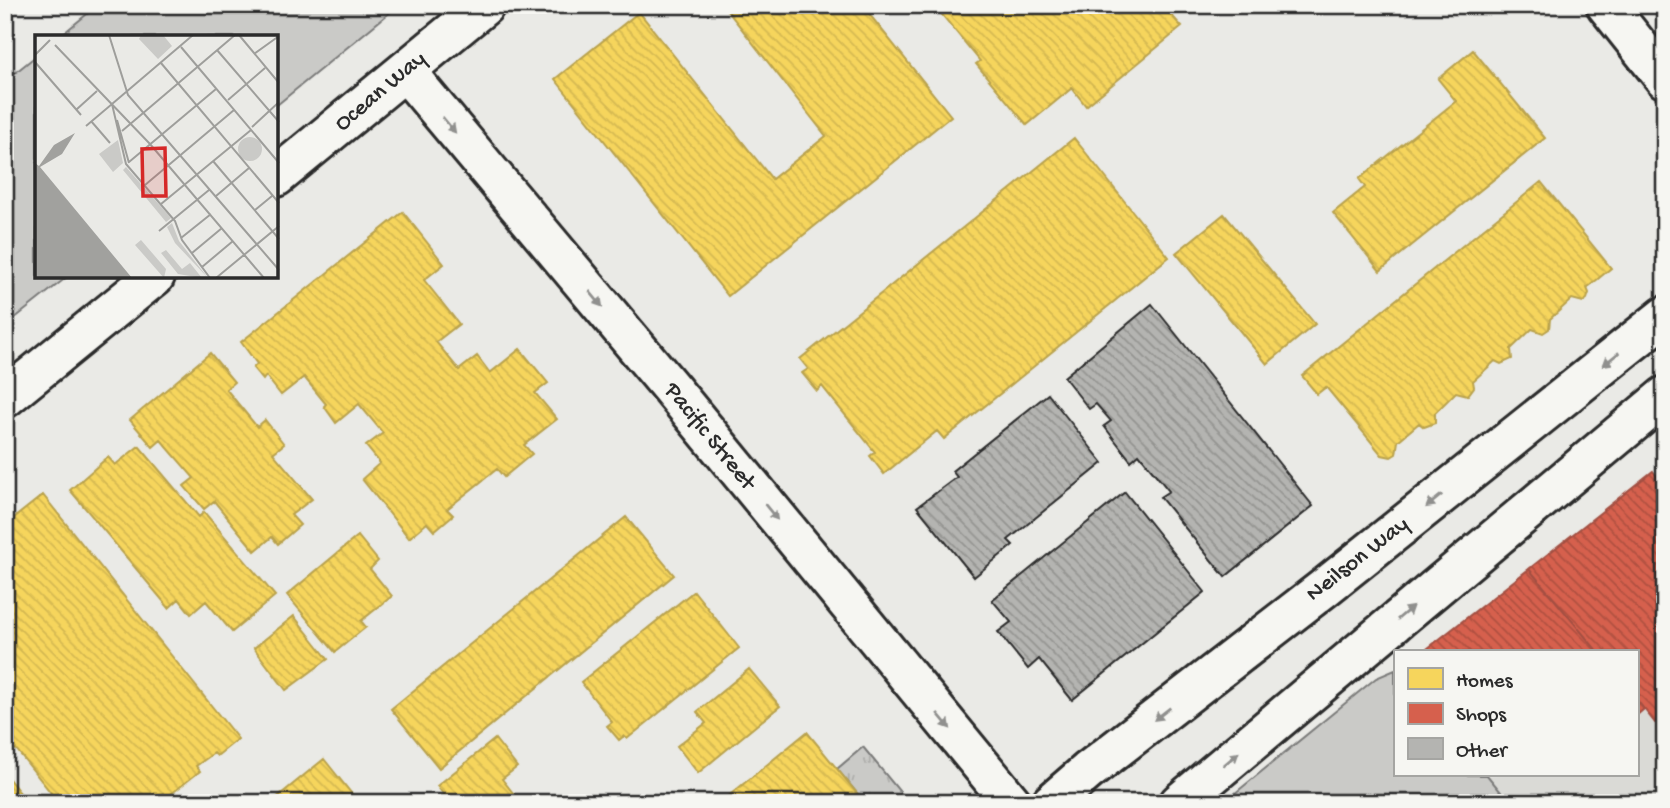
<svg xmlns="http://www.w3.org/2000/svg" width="1670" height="808" font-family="'Gochi Hand',sans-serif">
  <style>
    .built { fill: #dadad6 }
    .grass { fill: url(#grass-tufts); stroke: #7a7a79; stroke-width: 2 }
    .park { fill: #cacac7; stroke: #7a7a79; stroke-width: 2 }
    .homes { fill: url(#homes-back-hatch); stroke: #b9a24d; stroke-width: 2 }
    .shops { fill: url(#shops-back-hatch); stroke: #a35043; stroke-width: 2 }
    .building { fill: url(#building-back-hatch); stroke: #2b2b2b; stroke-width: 2 }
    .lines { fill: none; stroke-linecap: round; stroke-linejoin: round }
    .street-casing { stroke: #2b2b2b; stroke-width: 44 }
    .secondary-casing { stroke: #2b2b2b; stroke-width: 44 }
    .street { stroke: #f6f6f2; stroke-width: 38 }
    .secondary { stroke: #f6f6f2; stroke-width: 38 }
    .oneway { fill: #90908e }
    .labels { text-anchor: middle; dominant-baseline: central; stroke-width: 7; stroke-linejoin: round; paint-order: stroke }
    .street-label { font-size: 24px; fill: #2b2b2b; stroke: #f6f6f2 }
    .inset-road { fill: none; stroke: #9e9e9b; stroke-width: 2 }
    .view { fill: #d62828; fill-opacity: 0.15; stroke: #d62828; stroke-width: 3.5 }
    .inset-edge { fill: none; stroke: #2b2b2b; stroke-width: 3.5 }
  </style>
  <defs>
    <pattern id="grass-tufts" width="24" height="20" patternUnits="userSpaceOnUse" patternTransform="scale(1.75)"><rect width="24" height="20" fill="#cacac7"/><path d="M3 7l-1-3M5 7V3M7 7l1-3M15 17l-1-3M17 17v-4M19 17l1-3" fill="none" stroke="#aeaeab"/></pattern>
    <pattern id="homes-back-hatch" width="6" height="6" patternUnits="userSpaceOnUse" patternTransform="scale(1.75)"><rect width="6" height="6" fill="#f6d55c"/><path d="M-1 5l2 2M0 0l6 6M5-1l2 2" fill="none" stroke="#d3b750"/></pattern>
    <pattern id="shops-back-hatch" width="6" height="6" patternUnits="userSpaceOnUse" patternTransform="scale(1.75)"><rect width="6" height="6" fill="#d6604d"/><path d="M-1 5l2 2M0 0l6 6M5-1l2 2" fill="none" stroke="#ae4f40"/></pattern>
    <pattern id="building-back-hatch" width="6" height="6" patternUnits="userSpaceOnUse" patternTransform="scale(1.75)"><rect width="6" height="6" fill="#b4b4b1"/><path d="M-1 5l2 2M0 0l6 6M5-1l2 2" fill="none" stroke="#939390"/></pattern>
  </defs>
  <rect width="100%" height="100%" fill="#eaeae6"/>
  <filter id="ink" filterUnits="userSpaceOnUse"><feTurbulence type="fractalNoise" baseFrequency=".0143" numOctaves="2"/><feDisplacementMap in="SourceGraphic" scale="14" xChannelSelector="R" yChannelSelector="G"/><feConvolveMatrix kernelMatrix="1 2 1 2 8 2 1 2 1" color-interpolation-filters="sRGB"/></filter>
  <g filter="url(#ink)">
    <path class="built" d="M 1665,472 L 1665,803 L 1300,803 L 1395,775 L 1637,775 L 1637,652 L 1466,652 Z"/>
    <path class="grass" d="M 863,747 L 909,803 L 865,803 L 837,769 Z"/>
    <path class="park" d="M 98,5 L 399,5 L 277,105 L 276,37 L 59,37 Z
      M 37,55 L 37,276 L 67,277 L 5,326 L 5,81 Z
      M 1395,670 L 1395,775 L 1487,775 L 1510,803 L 1223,803 L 1376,678 Z"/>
    <path class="homes" d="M 723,5 L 862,5 L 951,116 L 728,296 L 555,79 L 639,12 L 772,179 L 826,136 Z
      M 934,5 L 1171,5 L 1167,10 L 1182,27 L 1086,106 L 1072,88 L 1027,125 L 976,64 L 980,61 Z
      M 1473,50 L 1545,138 L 1380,271 L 1333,213 L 1365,187 L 1359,179 L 1456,101 L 1438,79 Z
      M 1074,138 L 1169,257 L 944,439 L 937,431 L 884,474 L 870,456 L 875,452 L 822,386 L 817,391 L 802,373 L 808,369 L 800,359 Z
      M 1541,182 L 1611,268 L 1587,288 L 1589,293 L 1587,299 L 1583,302 L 1572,299 L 1550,319 L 1549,329 L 1543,333 L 1532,329 L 1511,349 L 1512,359 L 1501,364 L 1495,361 L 1473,381 L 1474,387 L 1468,395 L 1456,392 L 1435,413 L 1435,423 L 1424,427 L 1419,423 L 1398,441 L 1396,454 L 1391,457 L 1382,455 L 1326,387 L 1317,394 L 1302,376 Z
      M 403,212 L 444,264 L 424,280 L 459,324 L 436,342 L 459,370 L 477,356 L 490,373 L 520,349 L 548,383 L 535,393 L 557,419 L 524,445 L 532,454 L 504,477 L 497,469 L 447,509 L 453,515 L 434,531 L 427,523 L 409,538 L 362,479 L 380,463 L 366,446 L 383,433 L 359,404 L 336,423 L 324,406 L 326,404 L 304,377 L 281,395 L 266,376 L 263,380 L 253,368 L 257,364 L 241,342 Z
      M 1224,214 L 1315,324 L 1267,364 L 1176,253 Z
      M 210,353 L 234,382 L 226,389 L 257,427 L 265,420 L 284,444 L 273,453 L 312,499 L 291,515 L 300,525 L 278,544 L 272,537 L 255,551 L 214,501 L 204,509 L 184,486 L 194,478 L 161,440 L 153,447 L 130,420 Z
      M 139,446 L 199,517 L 204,512 L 275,596 L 232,632 L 206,601 L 191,614 L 179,599 L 169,608 L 70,490 L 108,457 L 115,465 Z
      M 43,495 L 238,739 L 217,756 L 214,753 L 196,766 L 200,771 L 166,798 L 163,793 L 151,803 L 55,803 L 49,795 L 51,793 L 16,749 L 13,751 L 5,742 L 5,525 Z
      M 626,517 L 674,575 L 439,768 L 391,709 Z
      M 358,536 L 378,561 L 370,569 L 392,596 L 361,621 L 366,627 L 335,652 L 287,595 Z
      M 694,591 L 739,648 L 627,739 L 624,736 L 619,740 L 607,726 L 612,722 L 581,682 Z
      M 294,616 L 328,659 L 286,690 L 254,648 Z
      M 749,669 L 780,706 L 698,773 L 677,746 L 706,723 L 697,712 Z
      M 807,732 L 865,803 L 720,803 Z
      M 495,739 L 517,767 L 502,779 L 521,803 L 450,803 L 437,786 Z
      M 324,759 L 359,803 L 270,803 Z
      M 5,774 L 28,803 L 5,803 Z"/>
    <path class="shops" d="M 1653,471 L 1665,486 L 1665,716 L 1655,723 L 1637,700 L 1637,652 L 1598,652 L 1529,569 Z
      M 1529,569 L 1598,652 L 1423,652 Z
      M 1637,700 L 1644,709 L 1637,715 Z"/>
    <path class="building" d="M 1152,304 L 1313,506 L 1225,577 L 1160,497 L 1169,491 L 1139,454 L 1131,461 L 1104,426 L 1111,421 L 1096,404 L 1089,409 L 1064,377 Z
      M 1048,394 L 1103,463 L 1008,540 L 1013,545 L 974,577 L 917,507 L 957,477 L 952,471 Z
      M 1125,492 L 1205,592 L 1072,700 L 1039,659 L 1028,669 L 998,632 L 1011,622 L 992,600 Z"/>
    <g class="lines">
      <defs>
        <path id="street" d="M 406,72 L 670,387 L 1012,803"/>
        <path id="secondary" d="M 1606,5 L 1665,79
          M 276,177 L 485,5
          M 5,398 L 155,276
          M 1051,803 L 1088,771 L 1323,589 L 1665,316
          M 1179,803 L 1665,396"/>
      </defs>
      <use href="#street" class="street-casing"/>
      <use href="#secondary" class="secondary-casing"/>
      <use href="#street" class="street"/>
      <use href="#secondary" class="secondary"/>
    </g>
    <defs><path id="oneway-solid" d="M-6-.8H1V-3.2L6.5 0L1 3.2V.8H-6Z" transform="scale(1.75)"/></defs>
    <g class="oneway">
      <use href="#oneway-solid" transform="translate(449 125) rotate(50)"/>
      <use href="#oneway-solid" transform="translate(596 299) rotate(50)"/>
      <use href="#oneway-solid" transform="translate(1611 359) rotate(141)"/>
      <use href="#oneway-solid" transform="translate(1434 501) rotate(141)"/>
      <use href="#oneway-solid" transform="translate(771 512) rotate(51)"/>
      <use href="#oneway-solid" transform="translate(1405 613) rotate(-40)"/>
      <use href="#oneway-solid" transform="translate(1162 714) rotate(142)"/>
      <use href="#oneway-solid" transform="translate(944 721) rotate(50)"/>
      <use href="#oneway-solid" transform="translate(1231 759) rotate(-40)"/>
    </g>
  </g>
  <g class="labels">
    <g class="street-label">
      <text transform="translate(381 92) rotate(-40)">Ocean Way</text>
      <text transform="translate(709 437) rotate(51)">Pacific Street</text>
      <text transform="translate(1358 560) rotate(-38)">Neilson Way</text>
    </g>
  </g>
  <g transform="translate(35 35)">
    <rect width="243" height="243" fill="#eaeae6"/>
    <path d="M 106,0 L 128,0 L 137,11 L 123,24 L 104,4 ZM203 114a12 12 0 1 1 24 0a12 12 0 1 1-24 0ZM 83,105 L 88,128 L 78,137 L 64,119 ZM 91,132 L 136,183 L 135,184 L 131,187 L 88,135 ZM 137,188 L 144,206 L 173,243 L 140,208 L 132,192 ZM 106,205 L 131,234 L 129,243 L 100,210 ZM 131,215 L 147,234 L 155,228 L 167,243 L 143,239 L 126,218 Z" fill="#cacac7"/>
    <path d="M 40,98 L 27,119 L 5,132 L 97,243 L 0,243 L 0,128 L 4,131 L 19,110 Z" fill="#a1a19e"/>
    <path class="inset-road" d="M 74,0 L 93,60 L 244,235M 204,0 L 244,48M 20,10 L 115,109 L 229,243M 146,12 L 244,128M 182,15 L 244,87M 219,19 L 244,1M 0,20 L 15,5M 0,27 L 46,80M 126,28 L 244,168M 193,65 L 230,33M 77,69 L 158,0M 42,74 L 62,56M 82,85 L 94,128M 56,86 L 75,108M 51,91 L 77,69 L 91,129 L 140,186 L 147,205 L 175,243M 217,92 L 244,67M 87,96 L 200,0M 178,126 L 244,204M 94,127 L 181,54M 110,150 L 199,75M 181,161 L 214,133M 126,169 L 216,95M 220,175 L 237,161M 124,196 L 174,155M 146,203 L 176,179M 157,218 L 187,193M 167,232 L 198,206M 181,243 L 244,191"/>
    <path class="view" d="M 130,113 L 131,161 L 108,161 L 107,114 Z"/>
    <rect width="243" height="243" class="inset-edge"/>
  </g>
  <rect width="1670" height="808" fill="none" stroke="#f6f6f2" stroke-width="28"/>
  <rect x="14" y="14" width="1642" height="780" fill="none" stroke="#2b2b2b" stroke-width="2.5" filter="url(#ink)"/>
  <rect x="1394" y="650" width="245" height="126" fill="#f6f6f2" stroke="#a5a5a2" stroke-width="2"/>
  <rect x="1408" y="668" width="35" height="21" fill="#f6d55c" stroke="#a5a5a2" stroke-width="2"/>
  <text x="1456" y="686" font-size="21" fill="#2b2b2b">Homes</text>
  <rect x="1408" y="703" width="35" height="21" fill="#d6604d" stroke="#a5a5a2" stroke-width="2"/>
  <text x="1456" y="720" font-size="21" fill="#2b2b2b">Shops</text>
  <rect x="1408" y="738" width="35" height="21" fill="#b4b4b1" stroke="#a5a5a2" stroke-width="2"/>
  <text x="1456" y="756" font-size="21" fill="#2b2b2b">Other</text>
</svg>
